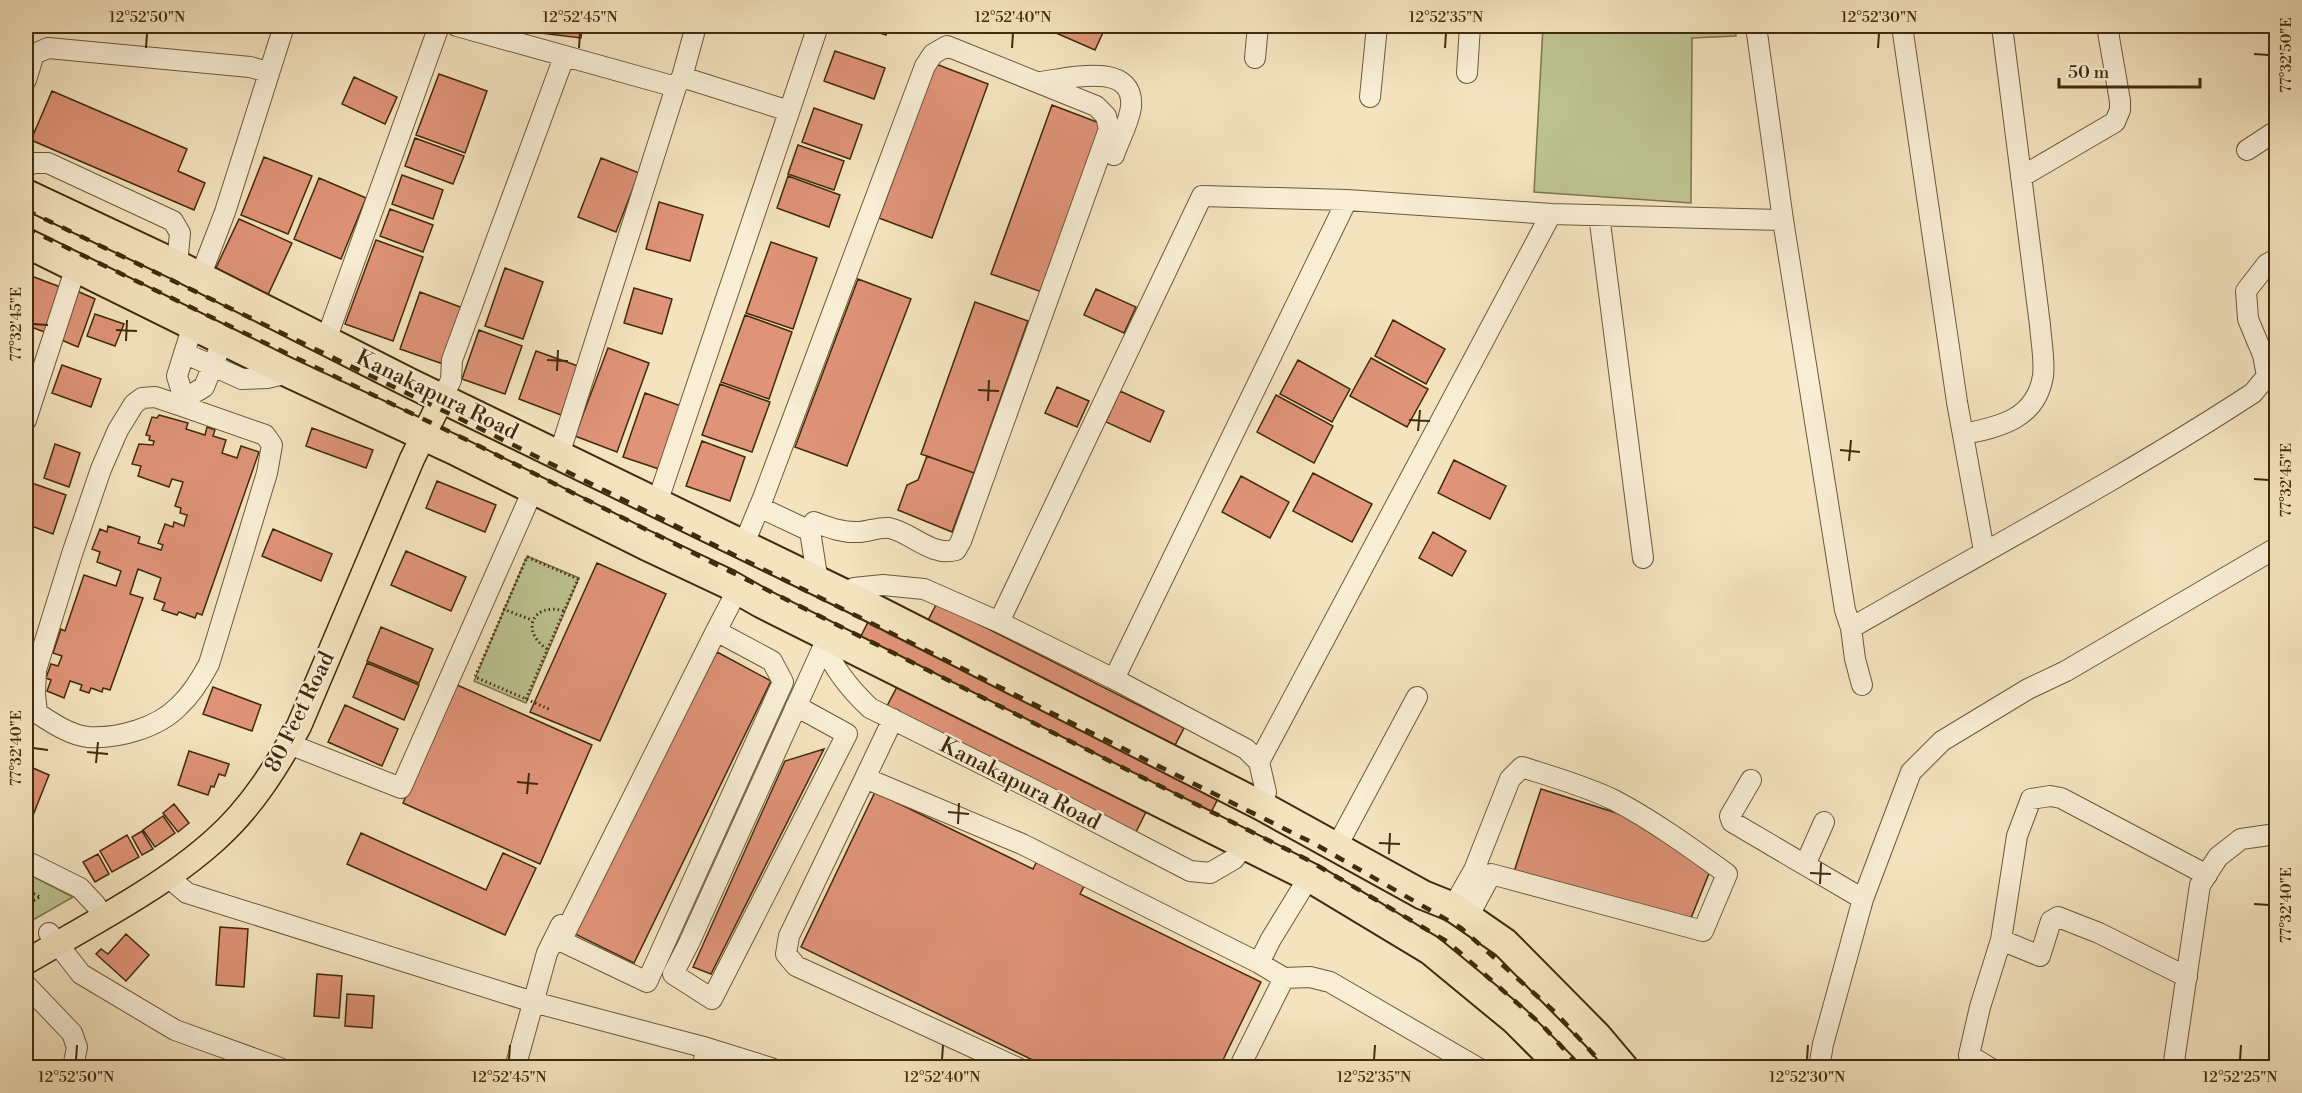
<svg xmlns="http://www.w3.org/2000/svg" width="2302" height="1093" font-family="'Libre Bodoni',serif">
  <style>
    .green { fill: #bdc391; stroke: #7e774e; stroke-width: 1.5 }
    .building { fill: #df9378; stroke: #402b0b; stroke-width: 1.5 }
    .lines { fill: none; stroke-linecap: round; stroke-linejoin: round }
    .minor-casing { stroke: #6d5938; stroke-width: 22 }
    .major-casing { stroke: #402b0b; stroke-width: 27 }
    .highway-casing { stroke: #402b0b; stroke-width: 32 }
    .path { stroke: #402b0b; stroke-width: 3; stroke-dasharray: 1.5 3; stroke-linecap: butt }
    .minor { stroke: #f8edd5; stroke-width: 20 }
    .major { stroke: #f4e3bf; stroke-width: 24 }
    .highway { stroke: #f4e3bf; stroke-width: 28 }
    .rail { stroke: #402b0b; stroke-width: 4.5; stroke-dasharray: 10 10; stroke-linecap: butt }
    .ticks { fill: none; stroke: #402b0b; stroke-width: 2 }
    .labels { text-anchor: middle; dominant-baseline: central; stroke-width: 4.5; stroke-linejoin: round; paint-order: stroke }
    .street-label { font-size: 22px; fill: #402b0b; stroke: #f8edd5 }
    .neatline { fill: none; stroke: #402b0b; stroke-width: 2 }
    .ticks-label { font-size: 15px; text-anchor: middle; fill: #402b0b }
  </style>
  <rect width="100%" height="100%" fill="#f4e3bf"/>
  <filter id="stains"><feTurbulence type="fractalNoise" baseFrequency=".00333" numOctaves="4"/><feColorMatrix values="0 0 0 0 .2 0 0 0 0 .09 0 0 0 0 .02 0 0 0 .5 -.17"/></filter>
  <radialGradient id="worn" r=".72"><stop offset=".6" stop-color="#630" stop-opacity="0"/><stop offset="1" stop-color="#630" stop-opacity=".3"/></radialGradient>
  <path class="green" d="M 1543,26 L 1735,26 L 1736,36 L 1692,38 L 1691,203 L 1534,192 Z
    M 527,556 L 579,578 L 526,703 L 474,681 Z
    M 26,873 L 73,897 L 26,924 Z"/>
  <path class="building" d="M 484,26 L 582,26 L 581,38 Z
    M 859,26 L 889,26 L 886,35 Z
    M 1040,26 L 1106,26 L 1095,50 Z
    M 835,51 L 885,68 L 874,99 L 824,81 Z
    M 936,64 L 988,84 L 932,238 L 879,218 Z
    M 439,74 L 487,91 L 465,153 L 416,135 Z
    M 354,77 L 397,97 L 385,124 L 342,104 Z
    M 52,91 L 187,149 L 178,171 L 205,183 L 194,210 L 31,140 Z
    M 1052,105 L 1102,124 L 1042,292 L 991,274 Z
    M 814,108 L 862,125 L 850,159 L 802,142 Z
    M 415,138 L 464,156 L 453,184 L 405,166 Z
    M 798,145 L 844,161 L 834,190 L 788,174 Z
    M 264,157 L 312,176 L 288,234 L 241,215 Z
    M 601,158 L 639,173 L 616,232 L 578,217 Z
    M 402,175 L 443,190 L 433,219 L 392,204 Z
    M 788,176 L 840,195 L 829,227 L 777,208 Z
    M 319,178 L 366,198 L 341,259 L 294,239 Z
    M 659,202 L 703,215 L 690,261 L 646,249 Z
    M 390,209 L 433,225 L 423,252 L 380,236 Z
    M 239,219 L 292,243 L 267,297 L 214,272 Z
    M 376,240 L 423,257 L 393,341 L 345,324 Z
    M 771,242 L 817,258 L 793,329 L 746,313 Z
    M 505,268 L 543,282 L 523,339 L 485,326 Z
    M 26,274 L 63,288 L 47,333 L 26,325 Z
    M 858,279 L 911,299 L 847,466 L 795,447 Z
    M 634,288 L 672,299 L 662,334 L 624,323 Z
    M 1096,289 L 1136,307 L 1124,333 L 1084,315 Z
    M 77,291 L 95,299 L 78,347 L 59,339 Z
    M 420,292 L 463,308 L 443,364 L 400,349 Z
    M 975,302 L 1028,321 L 974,473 L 921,454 Z
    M 95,314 L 124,324 L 115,346 L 87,336 Z
    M 745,315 L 792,332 L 769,399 L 721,382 Z
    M 1393,320 L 1445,349 L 1426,384 L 1375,356 Z
    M 479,330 L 522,346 L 505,394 L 462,379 Z
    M 608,348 L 649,363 L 617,452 L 575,436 Z
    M 536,351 L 578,366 L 561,415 L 519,399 Z
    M 1371,358 L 1428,389 L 1407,427 L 1350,396 Z
    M 1298,360 L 1350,389 L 1332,422 L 1280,394 Z
    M 62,365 L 101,379 L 91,407 L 52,393 Z
    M 720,384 L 770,402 L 752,452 L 702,435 Z
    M 1057,387 L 1089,401 L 1077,427 L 1045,413 Z
    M 1120,391 L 1164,411 L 1150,442 L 1106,422 Z
    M 645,393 L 681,406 L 659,469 L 623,457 Z
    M 1276,395 L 1333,426 L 1314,463 L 1257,432 Z
    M 159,415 L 188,423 L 186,429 L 205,435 L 207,427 L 215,430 L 213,436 L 226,440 L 222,453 L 237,458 L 241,446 L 259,452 L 202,615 L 197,613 L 195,618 L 179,612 L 177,615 L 162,610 L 165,603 L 154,599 L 161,578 L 138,569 L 130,594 L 143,598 L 110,690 L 103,688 L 102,692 L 91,688 L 89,693 L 80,690 L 82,685 L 70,681 L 64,698 L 47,691 L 51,680 L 46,678 L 51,664 L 58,666 L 62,656 L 53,653 L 61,629 L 65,631 L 84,575 L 116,586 L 121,571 L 97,562 L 100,552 L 92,549 L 100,529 L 107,532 L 108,526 L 140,537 L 138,543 L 161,550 L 163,545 L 158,543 L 165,524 L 173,527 L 174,522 L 184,526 L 187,515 L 180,513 L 181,508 L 175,506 L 183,482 L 172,479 L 169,487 L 138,476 L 141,466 L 132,464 L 139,444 L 153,445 L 154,441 L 149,440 L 150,436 L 146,435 L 152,417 L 157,418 Z
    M 312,428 L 373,450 L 366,468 L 306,446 Z
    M 702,441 L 745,457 L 730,501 L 686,486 Z
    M 55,444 L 80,453 L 69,487 L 44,478 Z
    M 927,456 L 974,473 L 952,532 L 898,510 L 907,485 L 918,480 Z
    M 1454,460 L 1506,486 L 1490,519 L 1438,493 Z
    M 1313,473 L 1372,504 L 1352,542 L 1293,511 Z
    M 1241,476 L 1289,502 L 1270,538 L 1222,512 Z
    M 26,481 L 66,495 L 53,534 L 26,524 Z
    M 437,481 L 496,505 L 485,532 L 426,508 Z
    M 273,529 L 332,554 L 321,581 L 262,556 Z
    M 1433,532 L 1466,551 L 1452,576 L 1419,558 Z
    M 406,551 L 466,577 L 451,611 L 391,585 Z
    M 597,563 L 666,594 L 600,741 L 530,712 Z
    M 879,600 L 926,624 L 937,603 L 1184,728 L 1172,751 L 1228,779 L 1201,832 L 1149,806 L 1135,834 L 886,708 L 899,683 L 850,658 Z
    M 381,627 L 433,649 L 419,683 L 367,661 Z
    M 717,652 L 771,681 L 634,963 L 573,933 Z
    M 367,663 L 419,685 L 404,720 L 353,697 Z
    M 455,684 L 592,745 L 540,864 L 403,803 Z
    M 213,687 L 261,705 L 252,731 L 203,714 Z
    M 345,705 L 398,729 L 382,766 L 328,742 Z
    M 824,749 L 711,974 L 693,967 L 785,761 Z
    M 189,751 L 229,764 L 225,776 L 219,774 L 214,787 L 211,786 L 208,795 L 178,785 Z
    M 26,765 L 49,775 L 28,828 L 26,827 Z
    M 1541,789 L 1623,815 L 1710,871 L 1689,923 L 1512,878 Z
    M 875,792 L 1033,869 L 1044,847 L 1092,871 L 1080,894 L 1261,982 L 1219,1068 L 1049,1068 L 801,947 Z
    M 174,804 L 189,823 L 178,832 L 163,813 Z
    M 163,816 L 175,833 L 155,847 L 143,830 Z
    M 142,831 L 153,849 L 142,855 L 132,837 Z
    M 361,833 L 486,890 L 503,853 L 536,868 L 505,935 L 347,864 Z
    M 127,835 L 139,857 L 112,872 L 100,851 Z
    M 98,854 L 109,874 L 95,882 L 83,862 Z
    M 220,927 L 248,929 L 244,987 L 216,985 Z
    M 126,934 L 149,955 L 126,981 L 96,954 L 101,949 L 108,954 Z
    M 317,974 L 342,976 L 339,1018 L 314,1016 Z
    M 347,994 L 374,996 L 372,1028 L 345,1026 Z"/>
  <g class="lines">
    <defs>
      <path id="minor" d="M 457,26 L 676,87 L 559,455
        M 1756,26 L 1783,220 L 1845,610 L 1851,628 C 1986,550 2123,478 2253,393 L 2267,376 L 2263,355 L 2248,319 L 2246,291 L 2267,264 L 2276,259
        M 1902,26 L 1957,402 L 1984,551
        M 1255,58 L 1258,26
        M 1467,73 L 1470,26
        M 682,77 L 789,111
        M 26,80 L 34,54 L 48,48 L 250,67 L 268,72
        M 1040,82 C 1066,79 1135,60 1131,107 C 1129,123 1119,140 1114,155
        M 676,87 L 682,77 L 696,26
        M 1370,97 L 1377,26
        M 2247,150 L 2276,131
        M 26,167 L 33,163 L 48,163 L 173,221 L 180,233 L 177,265
        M 2021,177 L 2115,122 L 2120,110 L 2120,101 L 2107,26
        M 1599,215 L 1643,558
        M 200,277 L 225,212 L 284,26
        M 193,325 L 177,376 L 184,399 L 204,387 L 223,340
        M 326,340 L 439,26
        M 184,353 L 242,379 L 267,378 L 289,373
        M 442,398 L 451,380 L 452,360 L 564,57
        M 182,406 L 155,397 L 142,398 L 134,404 L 118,430 L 101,469 L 72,554 L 36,670 L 35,694 L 37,713 C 52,723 70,735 88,737 C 117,739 158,728 179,706 C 191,695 201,679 209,664 L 267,473 L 272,445 L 265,435 L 182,406 L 184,399
        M 26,420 L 76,267
        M 1963,434 C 2000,427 2036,419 2043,376 C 2045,360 2041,341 2040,325 L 2002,26
        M 657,503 L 818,26
        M 759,507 L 810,531
        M 743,546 L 763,498 L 925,66 L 933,54 L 947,46 L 1096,106 L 1106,116 L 1109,129 L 961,541 L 956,550 C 931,557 911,532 889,528 C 880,527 869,531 860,532 C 843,533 830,528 814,522 L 810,531 L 818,582
        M 849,596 L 854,588 L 883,585 L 924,589 L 999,622 L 1114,679 L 1246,749 L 1259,762 L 1266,792 L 1262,806
        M 999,622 L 1202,196 L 1347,200 L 1551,214 L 1783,220
        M 1851,628 L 1855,659 L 1862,685
        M 716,631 L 772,661 L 783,682 L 647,982 L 561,941 L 716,631 L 738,589
        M 826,636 C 822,658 854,693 870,708 L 1044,795 L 1190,871 L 1210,873 L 1234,859 L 1244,845
        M 1114,679 L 1347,200
        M 796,706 L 847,734 L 712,999 L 673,974 L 689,943 L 820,654 L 824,645
        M 289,744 L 401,788 L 533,490
        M 1259,762 L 1551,214
        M 865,778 L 893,719
        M 1751,780 L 1730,816 L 1732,822 L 1863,899
        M 1337,846 L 1417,697
        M 26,861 L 80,888 L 96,905
        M 1805,865 L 1824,822
        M 168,877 L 187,893 L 533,1002 L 707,1048 L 702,1068
        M 1453,907 L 1474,870 L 1510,779 L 1522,767 C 1553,777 1585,786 1614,800 C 1654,821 1691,848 1727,874 L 1703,931 L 1491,874 L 1468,917
        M 49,933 L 81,974 L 175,1030 L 280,1068
        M 2001,940 L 2040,956 L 2051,921 L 2058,917 L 2099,933 L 2187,977
        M 1284,978 L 1310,977 L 1330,982 L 1478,1068
        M 26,985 L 72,1033 L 77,1047 L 73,1068
        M 707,1048 L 771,1068
        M 515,1068 L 547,953 L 561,925
        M 1018,1068 L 796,966 L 786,954 L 789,936 L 865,778 L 1022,844 L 1259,963
        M 1239,1068 L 1284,978 L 1259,963 L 1271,939 L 1309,877
        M 1819,1068 L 1823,1044 L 1863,899 L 1911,772 L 1942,741 L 2028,689 L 2066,671 L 2276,548
        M 1990,1068 L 1969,1055 L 1980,1007 L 2001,940 L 2017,836 L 2031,799 L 2050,796 L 2061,798 L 2207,875
        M 2173,1068 L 2200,885 L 2218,857 L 2241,839 L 2276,834"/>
      <path id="major" d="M 26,962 C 87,926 162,888 215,840 C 251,808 276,768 299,726 L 412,459 L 442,398"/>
      <path id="highway" d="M 26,194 L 177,265 L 410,383 L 849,596 L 1262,806 L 1423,895 L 1453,907 L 1505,943 L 1597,1036 L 1624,1068
        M 26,243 L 289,373 L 452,449 L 645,545 L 728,584 L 761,603 L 1309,877 L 1430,950 L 1515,1020 L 1563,1068"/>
    </defs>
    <use href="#minor" class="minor-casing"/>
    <use href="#major" class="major-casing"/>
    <use href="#highway" class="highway-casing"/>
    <path class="path" d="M 503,609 L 532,620
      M 547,649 C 520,631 532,602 564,611
      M 526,699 L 578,579 L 527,557 L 475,677 L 526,699 L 551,710
      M 26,889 L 40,897
      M 26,905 L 40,897"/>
    <use href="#minor" class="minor"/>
    <use href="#major" class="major"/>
    <use href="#highway" class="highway"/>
    <path class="rail" d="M 26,210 L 475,426 L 1315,844 L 1461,928 L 1555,1012 L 1606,1068
      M 26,228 L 469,441 L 1308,860 L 1448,942 L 1543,1026 L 1581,1068"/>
  </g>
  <path class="ticks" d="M 146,48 L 147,33M 579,48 L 580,33M 1012,48 L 1013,33M 1445,48 L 1446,33M 1878,48 L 1879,33M 2254,54 L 2269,55M 33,324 L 48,325M 116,330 L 137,331M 126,341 L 127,320M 547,360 L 568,361M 557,371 L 558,350M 978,390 L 999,391M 988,401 L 989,380M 1409,420 L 1430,421M 1418,431 L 1420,410M 1840,450 L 1860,452M 1849,461 L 1851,440M 2254,479 L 2269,480M 33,748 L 48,750M 87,752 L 108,754M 96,763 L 98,742M 517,782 L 538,784M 527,794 L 529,773M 948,812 L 969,814M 958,824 L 959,803M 1379,843 L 1400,844M 1389,854 L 1390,833M 1810,873 L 1831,874M 1820,884 L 1821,863M 2254,904 L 2269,905M 76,1060 L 77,1045M 509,1060 L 510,1045M 942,1060 L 943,1045M 1374,1060 L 1375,1045M 1807,1060 L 1808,1045M 2240,1060 L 2241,1045"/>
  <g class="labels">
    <g class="street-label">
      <text transform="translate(437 395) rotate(26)">Kanakapura Road</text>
      <text transform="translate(300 712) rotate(-64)">80 Feet Road</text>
      <text transform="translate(1020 784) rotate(27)">Kanakapura Road</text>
    </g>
  </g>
  <rect width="2302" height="1093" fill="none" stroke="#f4e3bf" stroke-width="66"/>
  <path d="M2059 78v9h141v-9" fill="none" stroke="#402b0b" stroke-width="3"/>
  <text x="2068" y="78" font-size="18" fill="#402b0b" stroke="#f8edd5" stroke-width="4.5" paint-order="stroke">50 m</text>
  <rect x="33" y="33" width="2236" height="1027" class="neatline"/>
  <g class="ticks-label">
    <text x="147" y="22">12°52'50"N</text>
    <text x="580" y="22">12°52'45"N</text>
    <text x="1013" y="22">12°52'40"N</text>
    <text x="1446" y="22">12°52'35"N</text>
    <text x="1879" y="22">12°52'30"N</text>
    <text transform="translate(2286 55) rotate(-90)" y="5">77°32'50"E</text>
    <text transform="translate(16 324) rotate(-90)" y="5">77°32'45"E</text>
    <text transform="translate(2286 480) rotate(-90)" y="5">77°32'45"E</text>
    <text transform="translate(16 748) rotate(-90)" y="5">77°32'40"E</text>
    <text transform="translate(2286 905) rotate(-90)" y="5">77°32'40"E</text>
    <text x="76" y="1082">12°52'50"N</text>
    <text x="509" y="1082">12°52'45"N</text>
    <text x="942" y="1082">12°52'40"N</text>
    <text x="1374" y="1082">12°52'35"N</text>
    <text x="1807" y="1082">12°52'30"N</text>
    <text x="2240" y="1082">12°52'25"N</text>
  </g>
  <rect width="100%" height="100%" filter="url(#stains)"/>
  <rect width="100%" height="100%" fill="url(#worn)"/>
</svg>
